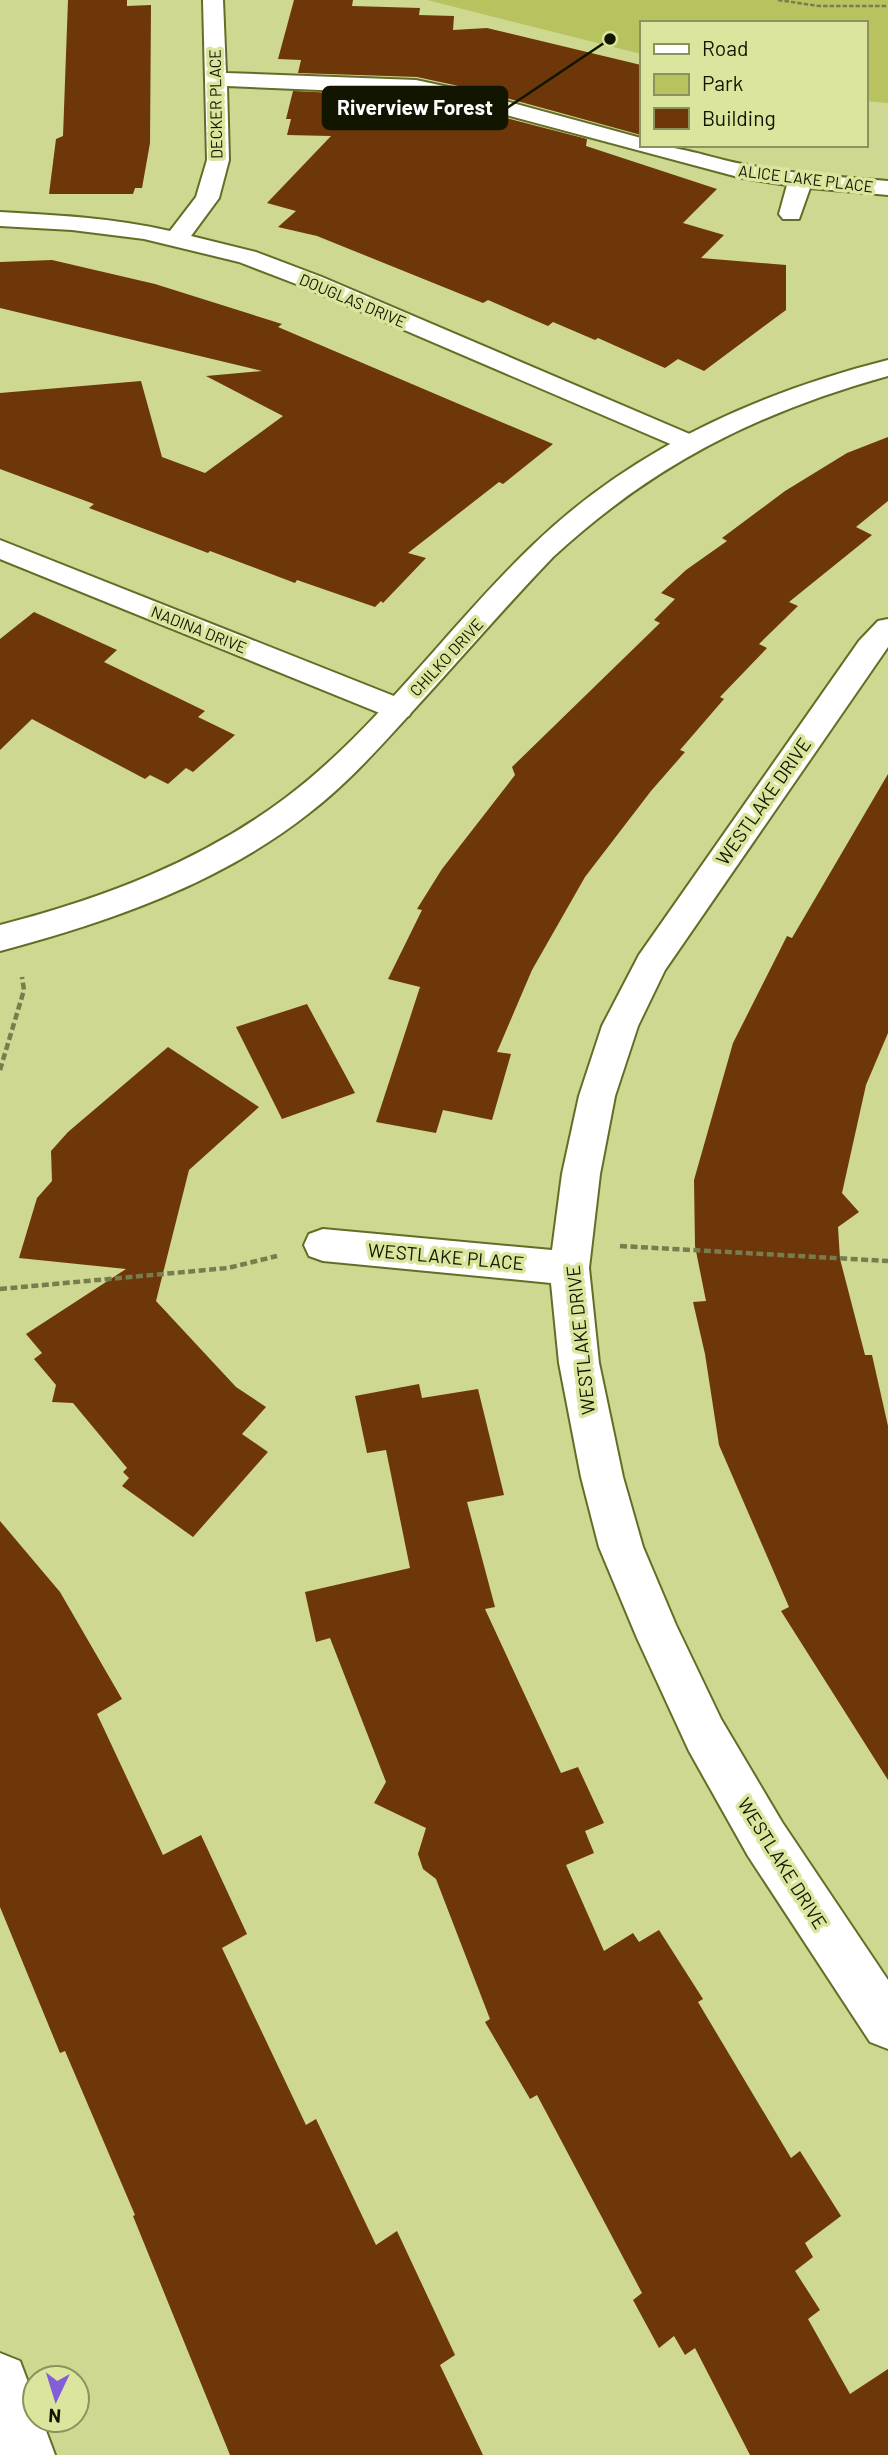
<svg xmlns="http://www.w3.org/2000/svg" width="888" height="2455" font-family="Barlow,sans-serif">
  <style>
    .green { fill: #b8c35f }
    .building { fill: #6d3709 }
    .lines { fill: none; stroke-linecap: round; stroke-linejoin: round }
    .street-casing { stroke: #656c26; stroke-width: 4 }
    .secondary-casing { stroke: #656c26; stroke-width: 4 }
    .path-far1 { stroke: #777d4d; stroke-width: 2.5; stroke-dasharray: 4.5 2; stroke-linecap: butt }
    .path { stroke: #777d4d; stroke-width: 4.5; stroke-dasharray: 7 3.5; stroke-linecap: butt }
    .street { fill: #fff; fill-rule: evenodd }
    .secondary { fill: #fff; fill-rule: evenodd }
    .labels { text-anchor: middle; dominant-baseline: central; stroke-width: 7; stroke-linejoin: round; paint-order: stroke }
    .far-street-label { font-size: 16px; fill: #121500; stroke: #dbe59d }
    .street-label { font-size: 19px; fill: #121500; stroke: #dbe59d }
    .leader { fill: none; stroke: #121500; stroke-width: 2.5 }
    .callout-dot { fill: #121500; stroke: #dbe59d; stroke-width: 2.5 }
    .callout { fill: #121500; stroke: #121500; stroke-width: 2.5 }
    .callout-label { font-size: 21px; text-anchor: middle; font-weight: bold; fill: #fff }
  </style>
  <rect width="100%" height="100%" fill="#ced890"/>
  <path class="green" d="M 427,0 L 888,0 L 888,103 L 865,101 L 865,23 L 641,23 L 641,54 Z"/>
  <path class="building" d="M 68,0 L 127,0 L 127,6 L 151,5 L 150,143 L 142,188 L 135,188 L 133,194 L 49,194 L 56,139 L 63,136 Z
    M 294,0 L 353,0 L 352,6 L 420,8 L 419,15 L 454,16 L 453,30 L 487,28 L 641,65 L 641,135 L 477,90 L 417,77 L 298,73 L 301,60 L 278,59 Z
    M 293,91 L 416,97 L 464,107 L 587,139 L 586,146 L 717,189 L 683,223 L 724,235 L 701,258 L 786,265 L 786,310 L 704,371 L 678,359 L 665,368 L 598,338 L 595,340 L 553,322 L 548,326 L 488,300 L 483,303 L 317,236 L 278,227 L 296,211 L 267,203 L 331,136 L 287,135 L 291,119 L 286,119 Z
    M 52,260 L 155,284 L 282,324 L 278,327 L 553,444 L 503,484 L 499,482 L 408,553 L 426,558 L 383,603 L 381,601 L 375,607 L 297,580 L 295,583 L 210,551 L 208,553 L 89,508 L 94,504 L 0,469 L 0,393 L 141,381 L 162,457 L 205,473 L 283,416 L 206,376 L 262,371 L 0,308 L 0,262 Z
    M 888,437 L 888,501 L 856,527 L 872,535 L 789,602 L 798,606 L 759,644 L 767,648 L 720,697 L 724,699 L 680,750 L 685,752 L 651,791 L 585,877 L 532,970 L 497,1052 L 511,1054 L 492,1120 L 443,1110 L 436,1133 L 376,1122 L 420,987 L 388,979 L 422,910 L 417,909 L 442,869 L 515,775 L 512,767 L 660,623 L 654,620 L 675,599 L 661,593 L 686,570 L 727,541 L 722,538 L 785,491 L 847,453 Z
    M 34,612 L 117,650 L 104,662 L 205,711 L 198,717 L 235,735 L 193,772 L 186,768 L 168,784 L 150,775 L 145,779 L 32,719 L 0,750 L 0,639 Z
    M 888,774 L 888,1033 L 866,1085 L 842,1193 L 859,1212 L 838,1227 L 840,1259 L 865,1355 L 872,1355 L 888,1426 L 888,1780 L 781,1611 L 789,1607 L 719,1445 L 705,1354 L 693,1302 L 706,1301 L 695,1246 L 694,1180 L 733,1043 L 787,936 L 792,938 Z
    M 307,1004 L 355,1093 L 282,1119 L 236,1027 Z
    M 168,1047 L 259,1107 L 189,1170 L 156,1301 L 236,1387 L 266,1407 L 242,1434 L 268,1452 L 193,1537 L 122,1486 L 129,1478 L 123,1472 L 127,1468 L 73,1403 L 52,1402 L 56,1385 L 34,1359 L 42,1353 L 26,1334 L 126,1269 L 19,1258 L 37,1198 L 52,1181 L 51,1151 L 68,1132 Z
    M 419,1384 L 422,1398 L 478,1389 L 504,1495 L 467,1502 L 495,1607 L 485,1609 L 561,1773 L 578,1767 L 604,1823 L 585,1831 L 594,1853 L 566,1865 L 604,1951 L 633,1933 L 639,1942 L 659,1930 L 703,1999 L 698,2002 L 791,2158 L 800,2151 L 841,2216 L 805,2243 L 813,2257 L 795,2271 L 820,2310 L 808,2319 L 850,2394 L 888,2369 L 888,2455 L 750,2455 L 695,2348 L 685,2355 L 674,2336 L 659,2348 L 633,2300 L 642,2293 L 537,2095 L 530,2099 L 485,2022 L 490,2019 L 436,1879 L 423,1869 L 418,1854 L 426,1828 L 374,1803 L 386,1782 L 330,1638 L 316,1642 L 305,1592 L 410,1568 L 386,1450 L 367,1453 L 355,1396 Z
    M 0,1521 L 60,1592 L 122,1699 L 97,1714 L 163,1855 L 201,1835 L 247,1934 L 222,1948 L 306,2125 L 316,2119 L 376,2245 L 397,2231 L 455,2355 L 440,2365 L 483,2455 L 230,2455 L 133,2216 L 135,2215 L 65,2051 L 60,2053 L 0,1907 Z"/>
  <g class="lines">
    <defs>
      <path id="street" d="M 203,0 L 223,0 L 226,73 L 416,80 L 476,93 L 641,138 L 641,145 C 678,145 707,157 742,164 C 790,174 839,177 888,181 L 888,195 L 810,188 L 799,219 L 783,219 L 779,214 L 787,185 L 742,178 L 465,104 L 416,94 L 227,86 L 229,160 L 219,198 L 191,236 L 256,252 L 322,277 L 699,438 L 702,444 L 699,450 L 689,452 L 304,287 L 239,262 L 144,239 L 72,230 L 0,226 L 0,212 C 57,215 114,218 170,231 L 196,197 L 207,160 Z
        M 0,540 L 409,702 L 413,709 L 409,716 L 398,719 L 387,716 L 0,559 Z
        M 888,619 L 888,647 L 665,970 L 638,1026 L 615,1096 L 600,1174 L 589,1268 L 599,1363 L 623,1477 L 643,1547 L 676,1625 L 721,1719 L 782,1822 L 888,1980 L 888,2049 L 870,2042 L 748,1856 L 689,1751 L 637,1638 L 599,1547 L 581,1477 L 559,1363 L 551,1283 L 323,1261 L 309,1256 L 304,1245 L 309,1234 L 323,1229 L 552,1250 L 562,1174 L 579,1096 L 602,1026 L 639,955 L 859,641 L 878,621 Z
        M 0,2353 L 20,2361 L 35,2401 L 35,2420 L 42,2420 L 55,2455 L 0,2455 Z"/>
      <path id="secondary" d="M 888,360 L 888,376 C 756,413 654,464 553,557 C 504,608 458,662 410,714 C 378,749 346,785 308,814 C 219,884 109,922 0,951 L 0,925 C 101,899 200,862 284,799 C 377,730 449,625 533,545 C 631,450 757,393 888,360 Z"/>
    </defs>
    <use href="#street" class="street-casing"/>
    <use href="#secondary" class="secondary-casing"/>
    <path class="path-far1" d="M 778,0 L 819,6 L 888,6"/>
    <path class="path" d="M 0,1070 L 24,990 L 22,977
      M 620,1246 L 888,1261
      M 0,1289 L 228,1268 L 277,1256"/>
    <use href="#street" class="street"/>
    <use href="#secondary" class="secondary"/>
  </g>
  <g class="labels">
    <g class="far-street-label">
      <text transform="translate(215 104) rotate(-91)">DECKER PLACE</text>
      <text transform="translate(806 178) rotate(7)">ALICE LAKE PLACE</text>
      <text transform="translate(353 300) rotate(23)">DOUGLAS DRIVE</text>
      <text transform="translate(199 629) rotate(22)">NADINA DRIVE</text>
      <text transform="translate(446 657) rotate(-47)">CHILKO DRIVE</text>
    </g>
    <g class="street-label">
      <text transform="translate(763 801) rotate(-55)">WESTLAKE DRIVE</text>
      <text transform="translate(446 1256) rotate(5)">WESTLAKE PLACE</text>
      <text transform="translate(580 1340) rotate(-96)">WESTLAKE DRIVE</text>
      <text transform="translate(783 1863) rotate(58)">WESTLAKE DRIVE</text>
    </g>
  </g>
  <path class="leader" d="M610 39L507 108"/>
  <circle class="callout-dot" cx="610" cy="39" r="7"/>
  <rect class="callout" x="323" y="87" width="184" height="42" rx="7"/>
  <g class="callout-label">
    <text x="415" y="115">Riverview Forest</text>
  </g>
  <rect x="640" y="21" width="228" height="126" fill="#dbe59d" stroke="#8b925e" stroke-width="2"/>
  <rect x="654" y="44" width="35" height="10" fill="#ffffff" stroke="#8b925e" stroke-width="2"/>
  <text x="702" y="56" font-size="21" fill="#121500">Road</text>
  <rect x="654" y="74" width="35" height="21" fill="#b8c35f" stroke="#8b925e" stroke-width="2"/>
  <text x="702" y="91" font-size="21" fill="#121500">Park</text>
  <rect x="654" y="108" width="35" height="21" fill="#6d3709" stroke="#8b925e" stroke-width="2"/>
  <text x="702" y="126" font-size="21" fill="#121500">Building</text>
  <g transform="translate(56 2399) rotate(184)"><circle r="33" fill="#dbe59d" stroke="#8b925e" stroke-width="2"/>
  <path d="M0-5L12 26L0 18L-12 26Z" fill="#845ed8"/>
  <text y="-10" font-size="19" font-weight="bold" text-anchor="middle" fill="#121500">N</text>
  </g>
</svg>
